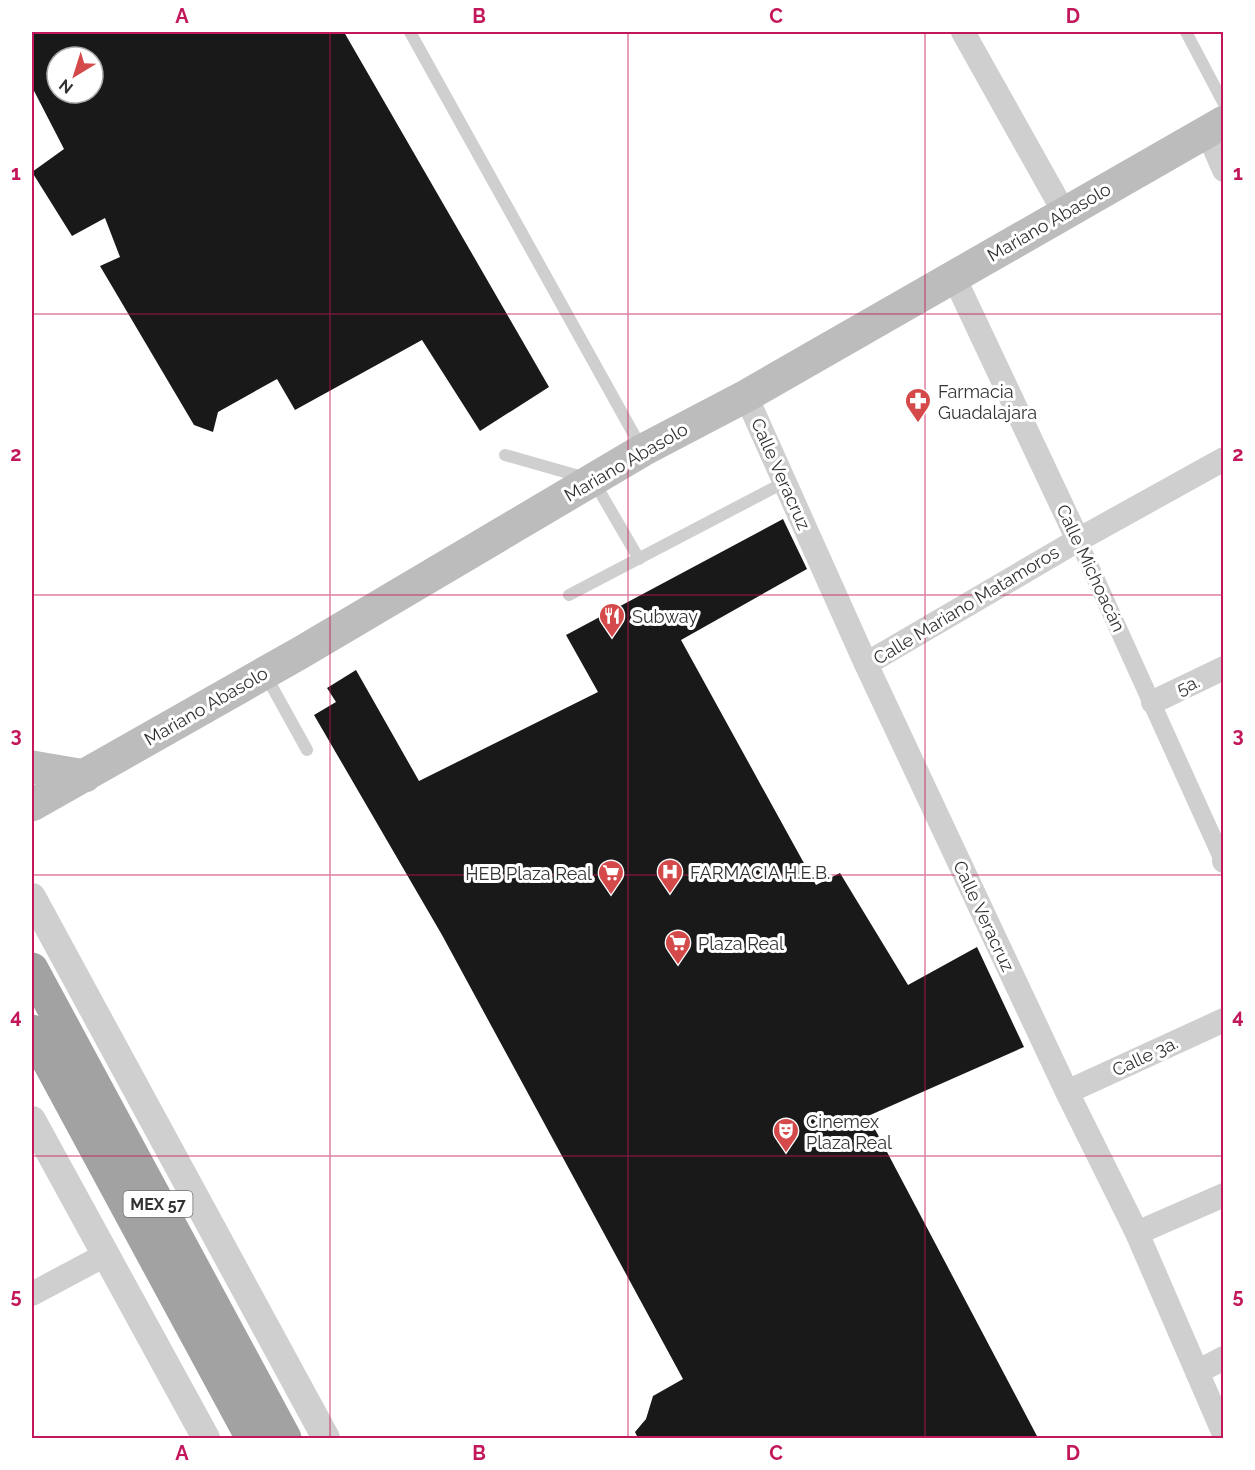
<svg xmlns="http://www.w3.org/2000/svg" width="1255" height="1470" font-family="Raleway,sans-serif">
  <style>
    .building { fill: #191919; fill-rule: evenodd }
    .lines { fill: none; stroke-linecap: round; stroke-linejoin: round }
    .service { stroke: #cfcfcf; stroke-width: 12 }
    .pedestrian { stroke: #cfcfcf; stroke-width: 18 }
    .minor { stroke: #cfcfcf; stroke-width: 24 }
    .tertiary { stroke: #cfcfcf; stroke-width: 28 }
    .secondary { stroke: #bcbcbc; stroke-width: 33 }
    .trunk-bridge { stroke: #a2a2a2; stroke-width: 33 }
    .grid { fill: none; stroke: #c2185b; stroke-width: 1.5; stroke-opacity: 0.55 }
    .labels { text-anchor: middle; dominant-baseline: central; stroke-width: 6; stroke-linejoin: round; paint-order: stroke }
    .shield { fill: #fff; stroke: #707070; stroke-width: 1.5 }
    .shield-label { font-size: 16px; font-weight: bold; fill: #323232 }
    .street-label { font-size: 18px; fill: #323232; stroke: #fff }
    .poi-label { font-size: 18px; fill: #323232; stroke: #fff; text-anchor: start }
    .neatline { fill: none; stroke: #c2185b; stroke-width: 2 }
    .grid-label { font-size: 20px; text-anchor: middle; font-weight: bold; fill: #c2185b }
  </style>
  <rect width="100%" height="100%" fill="#fff"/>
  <path class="building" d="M 32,32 L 344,32 L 549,387 L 480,431 L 422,340 L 295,410 L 277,379 L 218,412 L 213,432 L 194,425 L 100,266 L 120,257 L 105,218 L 72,236 L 32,172 L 64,149 L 32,87 ZM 57,57 L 93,57 L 93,93 L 57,93 Z
    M 783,519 L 807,569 L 681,640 L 816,885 L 840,873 L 908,985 L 977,947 L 1024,1047 L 868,1116 L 1038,1438 L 638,1438 L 635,1432 L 646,1419 L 653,1396 L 683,1379 L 442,935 L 314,715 L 336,702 L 327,688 L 356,670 L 419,781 L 598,692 L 566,635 Z"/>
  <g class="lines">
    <path class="service" d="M 410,32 L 642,449
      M 1186,32 L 1224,104
      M 505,455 L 593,480 L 639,559
      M 569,595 L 785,482
      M 265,674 L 307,750"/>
    <path class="pedestrian" d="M 1078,540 L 1222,858"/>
    <path class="minor" d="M 963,32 L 1065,214
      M 1207,131 L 1224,170
      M 954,277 L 1078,540
      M 746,396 L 866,664 L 1067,1092 L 1137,1233 L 1224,1434
      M 866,664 L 1078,540 L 1224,459
      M 1153,702 L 1224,668
      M 1224,858 L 1224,861
      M 1067,1092 L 1224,1020
      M 1137,1233 L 1224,1195
      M 32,1294 L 105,1255
      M 1197,1372 L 1224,1358"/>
    <path class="tertiary" d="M 32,897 L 326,1438
      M 32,1120 L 206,1438"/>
    <path class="secondary" d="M 32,767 L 85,776
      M 32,805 L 300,653 L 643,450 L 746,396 L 1224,122"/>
    <path class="trunk-bridge" d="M 32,969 L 285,1438
      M 32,1031 L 252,1438"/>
  </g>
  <path class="grid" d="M 330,32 L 330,1438M 628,32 L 628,1438M 925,32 L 925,1438M 32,314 L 1224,314M 32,595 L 1224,595M 32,875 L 1224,875M 32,1156 L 1224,1156"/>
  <defs>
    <symbol id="pharmacy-pin" viewBox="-11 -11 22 30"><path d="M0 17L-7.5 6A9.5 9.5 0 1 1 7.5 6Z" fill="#d44949" stroke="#fff"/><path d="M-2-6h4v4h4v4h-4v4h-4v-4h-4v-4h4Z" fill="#fff"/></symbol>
    <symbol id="restaurant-pin" viewBox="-11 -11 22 30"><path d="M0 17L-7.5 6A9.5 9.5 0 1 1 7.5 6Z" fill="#d44949" stroke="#fff"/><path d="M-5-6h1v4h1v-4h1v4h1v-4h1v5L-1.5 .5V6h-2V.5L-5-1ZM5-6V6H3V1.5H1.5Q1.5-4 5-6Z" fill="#fff"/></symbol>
    <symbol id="hospital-pin" viewBox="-11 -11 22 30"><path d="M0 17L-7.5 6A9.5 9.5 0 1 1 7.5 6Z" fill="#d44949" stroke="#fff"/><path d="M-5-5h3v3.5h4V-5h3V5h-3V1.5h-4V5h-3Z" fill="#fff"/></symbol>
    <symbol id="supermarket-pin" viewBox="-11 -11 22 30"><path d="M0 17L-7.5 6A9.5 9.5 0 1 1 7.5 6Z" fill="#d44949" stroke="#fff"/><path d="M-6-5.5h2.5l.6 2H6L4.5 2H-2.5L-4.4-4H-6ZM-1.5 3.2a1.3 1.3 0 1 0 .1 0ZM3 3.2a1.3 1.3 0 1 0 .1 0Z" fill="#fff"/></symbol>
    <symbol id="theatre-pin" viewBox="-11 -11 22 30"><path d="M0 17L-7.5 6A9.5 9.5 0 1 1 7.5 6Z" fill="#d44949" stroke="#fff"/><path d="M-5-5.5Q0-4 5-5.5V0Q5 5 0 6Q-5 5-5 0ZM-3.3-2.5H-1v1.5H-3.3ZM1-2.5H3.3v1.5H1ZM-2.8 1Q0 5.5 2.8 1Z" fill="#fff"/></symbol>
  </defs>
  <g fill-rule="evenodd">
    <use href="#pharmacy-pin" x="903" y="386" width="30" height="40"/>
    <use href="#restaurant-pin" x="597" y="601" width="30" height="40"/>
    <use href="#hospital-pin" x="655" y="857" width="30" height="40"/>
    <use href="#supermarket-pin" x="596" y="858" width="30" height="40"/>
    <use href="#supermarket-pin" x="663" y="928" width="30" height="40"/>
    <use href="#theatre-pin" x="771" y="1116" width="30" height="40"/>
  </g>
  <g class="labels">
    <rect class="shield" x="123.5" y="1191" width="69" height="26" rx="4.5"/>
    <g class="shield-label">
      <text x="158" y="1204">MEX 57</text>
    </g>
    <g class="street-label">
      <text transform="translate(1049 222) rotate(-30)">Mariano Abasolo</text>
      <text transform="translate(626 462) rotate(-30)">Mariano Abasolo</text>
      <text transform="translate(781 474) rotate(66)">Calle Veracruz</text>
      <text transform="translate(1091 568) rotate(65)">Calle Michoacán</text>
      <text transform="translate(966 605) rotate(-31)">Calle Mariano Matamoros</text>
      <text transform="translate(1188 685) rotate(-25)">5a.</text>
      <text transform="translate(206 706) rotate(-30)">Mariano Abasolo</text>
      <text transform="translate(984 916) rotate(65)">Calle Veracruz</text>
      <text transform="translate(1145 1056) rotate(-25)">Calle 3a.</text>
    </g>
    <g class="poi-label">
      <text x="938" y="391">Farmacia<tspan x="938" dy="21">Guadalajara</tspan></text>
      <text x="632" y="616">Subway</text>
      <text x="690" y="872">FARMACIA H.E.B.</text>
      <text x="592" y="873" text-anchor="end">HEB Plaza Real</text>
      <text x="698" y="943">Plaza Real</text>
      <text x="806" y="1121">Cinemex<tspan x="806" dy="21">Plaza Real</tspan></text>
    </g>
  </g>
  <rect width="1255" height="1470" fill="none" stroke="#ffffff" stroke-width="66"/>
  <g transform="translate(75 75) rotate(218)"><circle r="28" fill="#ffffff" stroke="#adadad" stroke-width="1.5"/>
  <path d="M0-4.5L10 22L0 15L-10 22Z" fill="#d44949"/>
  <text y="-9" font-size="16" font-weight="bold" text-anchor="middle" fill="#323232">N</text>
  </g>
  <rect x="33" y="33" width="1189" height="1404" class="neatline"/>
  <g class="grid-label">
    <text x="182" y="23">A</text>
    <text x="479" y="23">B</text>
    <text x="776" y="23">C</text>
    <text x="1073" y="23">D</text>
    <text x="16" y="180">1</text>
    <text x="1238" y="180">1</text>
    <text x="16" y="461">2</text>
    <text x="1238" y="461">2</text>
    <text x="16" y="742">3</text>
    <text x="1238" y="742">3</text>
    <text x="16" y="1023">4</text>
    <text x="1238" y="1023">4</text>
    <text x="16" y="1303">5</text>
    <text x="1238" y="1303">5</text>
    <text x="182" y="1460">A</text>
    <text x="479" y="1460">B</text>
    <text x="776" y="1460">C</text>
    <text x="1073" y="1460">D</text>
  </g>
</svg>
